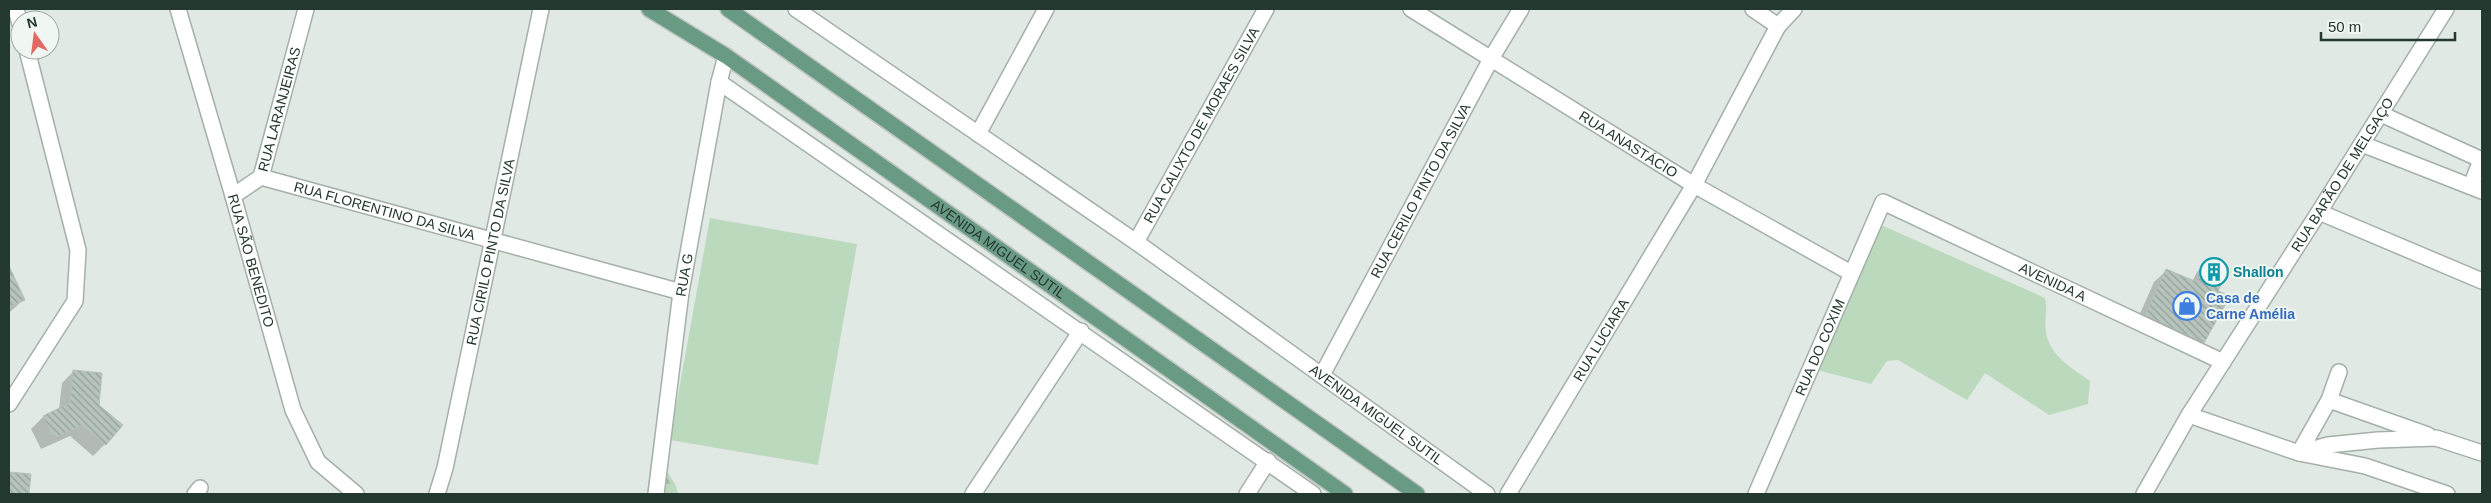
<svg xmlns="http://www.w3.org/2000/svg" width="2491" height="503" font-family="Arial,sans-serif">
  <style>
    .grass { fill: #bbd9bd }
    .forest { fill: url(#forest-firs) }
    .shadow { fill: #0003 }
    .building { fill: url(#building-back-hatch); stroke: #b3c2b9 }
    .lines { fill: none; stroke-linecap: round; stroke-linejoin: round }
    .minor-casing { stroke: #a4b0a9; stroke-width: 18 }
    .major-casing { stroke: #bdc3c0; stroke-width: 18 }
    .minor { stroke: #fff; stroke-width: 15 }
    .major { stroke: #699a84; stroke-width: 15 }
    .labels { text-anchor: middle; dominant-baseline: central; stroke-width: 4; stroke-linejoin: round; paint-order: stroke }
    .street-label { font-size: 14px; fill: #23382e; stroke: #f0f6f2 }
    .culture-label { font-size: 14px; font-weight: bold; fill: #0d838f; stroke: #f0f6f2; text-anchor: start }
    .shop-label { font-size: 14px; font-weight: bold; fill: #366cbe; stroke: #f0f6f2; text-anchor: start }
  </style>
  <defs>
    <pattern id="forest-firs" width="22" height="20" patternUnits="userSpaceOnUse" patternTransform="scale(1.25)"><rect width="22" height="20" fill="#bbd9bd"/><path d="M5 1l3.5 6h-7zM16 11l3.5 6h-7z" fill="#a0bba3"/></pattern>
    <pattern id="building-back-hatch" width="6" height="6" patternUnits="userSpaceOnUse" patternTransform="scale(1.25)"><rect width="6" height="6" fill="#b6c4bc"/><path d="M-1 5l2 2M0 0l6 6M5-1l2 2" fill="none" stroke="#94a099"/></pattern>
  </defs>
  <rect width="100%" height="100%" fill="#e0e9e3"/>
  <path class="grass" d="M 710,218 L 857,244 L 818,465 L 670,440 Z
    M 1879,224 L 2045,298 C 2048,310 2044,321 2046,333 C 2051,357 2072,368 2090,381 L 2088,404 L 2049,415 L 1985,373 L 1967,400 L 1898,360 L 1887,361 L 1871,384 L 1817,370 Z"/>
  <path class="forest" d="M 654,438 L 667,445 L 663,465 L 675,484 L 678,494 L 647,494 Z"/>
  <path class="shadow" d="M 2209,260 L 2203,342 L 2192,354 L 2134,327 L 2154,282 L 2166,271 L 2192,282 L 2197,272 Z
    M 12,276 L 23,300 L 9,313 L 9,277 Z
    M 74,371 L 97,405 L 105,444 L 93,456 L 70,436 L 41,449 L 31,429 L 43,417 L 59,409 L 62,383 Z"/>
  <path class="building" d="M 2208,259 L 2229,268 L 2218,291 L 2230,296 L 2204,343 L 2145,315 L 2166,269 L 2197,282 Z
    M 9,266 L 25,300 L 9,307 Z
    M 73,370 L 102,373 L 99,405 L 123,425 L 106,445 L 82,425 L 54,438 L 43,416 L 70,403 Z
    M 9,472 L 31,474 L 29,494 L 9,494 Z"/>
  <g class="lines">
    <defs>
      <g id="minor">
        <path d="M 16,9 L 20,24"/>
        <path id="s1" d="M 178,9 L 233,196 L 293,410 L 318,462 L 356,494"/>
        <path id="s2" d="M 796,9 L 1136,242 L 1487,494"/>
        <path id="s3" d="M 1411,9 L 1694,185 L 1851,273"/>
        <path d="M 1778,26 L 1794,9"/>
        <path d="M 719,82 L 1313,494"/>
        <path d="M 2381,114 L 2482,160"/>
        <path d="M 978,134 L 1046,9"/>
        <path d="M 2362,144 L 2482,191"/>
        <path id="s4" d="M 261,177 L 681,292"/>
        <path d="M 2471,186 L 2481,160"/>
        <path id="s5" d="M 233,196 L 261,177 L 306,9"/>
        <path d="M 2319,212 L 2482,281"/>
        <path id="s6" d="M 1136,242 L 1266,9"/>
        <path id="s7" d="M 1322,375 L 1492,57 L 1521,9"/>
        <path d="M 2329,400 L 2428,435"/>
        <path d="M 9,404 L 75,301 L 78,250 L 27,50"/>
        <path d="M 2189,415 L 2299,453 L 2365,466 L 2447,494"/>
        <path d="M 2303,452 L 2328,445 L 2378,440 L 2436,438 L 2482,453"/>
        <path d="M 2299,453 L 2329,400 L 2339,372"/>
        <path d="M 195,494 L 200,488"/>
        <path id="s8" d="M 437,494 L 445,468 L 541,9"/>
        <path id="s9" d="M 656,494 L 681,292 L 719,82 L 726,56"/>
        <path d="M 973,494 L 1081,331"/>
        <path d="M 1247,494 L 1268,461"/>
        <path id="s10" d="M 1508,494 L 1694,185 L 1778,26 L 1753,9"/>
        <path id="s11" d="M 1756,494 L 1883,202 L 2223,362"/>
        <path id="s12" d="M 2144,494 L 2189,415 L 2319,212 L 2446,9"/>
      </g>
      <g id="major">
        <path id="s13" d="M 649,9 L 726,56 L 1345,494"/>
        <path d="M 728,9 L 1417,494"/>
      </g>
    </defs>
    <use href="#minor" class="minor-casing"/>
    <use href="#major" class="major-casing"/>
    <use href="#minor" class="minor"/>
    <use href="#major" class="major"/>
  </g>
  <defs>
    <symbol id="building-ring" viewBox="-11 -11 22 22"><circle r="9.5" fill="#f0f6f2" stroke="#0f9aa8" stroke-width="1.5"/><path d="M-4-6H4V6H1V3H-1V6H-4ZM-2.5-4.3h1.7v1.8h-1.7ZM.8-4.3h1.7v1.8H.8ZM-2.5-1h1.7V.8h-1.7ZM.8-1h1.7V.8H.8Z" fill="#0f9aa8"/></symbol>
    <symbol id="shop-ring" viewBox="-11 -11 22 22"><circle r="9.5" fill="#f0f6f2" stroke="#3f7fe0" stroke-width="1.5"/><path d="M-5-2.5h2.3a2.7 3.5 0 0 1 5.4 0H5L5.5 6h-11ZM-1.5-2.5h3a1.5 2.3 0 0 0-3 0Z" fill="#3f7fe0"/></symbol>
  </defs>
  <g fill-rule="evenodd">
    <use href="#building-ring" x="2198" y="256" width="32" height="32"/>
    <use href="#shop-ring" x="2171" y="290" width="32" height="32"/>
  </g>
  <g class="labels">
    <g class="street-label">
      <text stroke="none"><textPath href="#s5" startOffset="104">RUA LARANJEIRAS</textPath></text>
      <text stroke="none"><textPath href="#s6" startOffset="134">RUA CALIXTO DE MORAES SILVA</textPath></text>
      <text stroke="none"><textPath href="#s3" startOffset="256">RUA ANASTÁCIO</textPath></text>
      <text stroke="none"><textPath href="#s12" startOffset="376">RUA BARÃO DE MELGAÇO</textPath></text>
      <text stroke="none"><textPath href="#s7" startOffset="209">RUA CERILO PINTO DA SILVA</textPath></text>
      <text stroke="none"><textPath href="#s4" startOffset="128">RUA FLORENTINO DA SILVA</textPath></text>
      <text stroke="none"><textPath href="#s13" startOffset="424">AVENIDA MIGUEL SUTIL</textPath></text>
      <text stroke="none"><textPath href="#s8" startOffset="248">RUA CIRILO PINTO DA SILVA</textPath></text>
      <text stroke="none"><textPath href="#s1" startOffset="262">RUA SÃO BENEDITO</textPath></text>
      <text stroke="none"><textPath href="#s9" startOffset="221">RUA G</textPath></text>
      <text stroke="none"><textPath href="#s11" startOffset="506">AVENIDA A</textPath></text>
      <text stroke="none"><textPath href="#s10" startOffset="180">RUA LUCIARA</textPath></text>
      <text stroke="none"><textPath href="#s11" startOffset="160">RUA DO COXIM</textPath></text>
      <text stroke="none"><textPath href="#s2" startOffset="708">AVENIDA MIGUEL SUTIL</textPath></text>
    </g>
    <g class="culture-label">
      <text x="2233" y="272">Shallon</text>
    </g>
    <g class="shop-label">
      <text x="2206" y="298">Casa de<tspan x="2206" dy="16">Carne Amélia</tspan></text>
    </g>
  </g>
  <rect width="2491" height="503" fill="none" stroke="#23382e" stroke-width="20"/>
  <g transform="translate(35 35) rotate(346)"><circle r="24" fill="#f0f6f2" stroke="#9eaaa4"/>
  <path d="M0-4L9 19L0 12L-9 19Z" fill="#e36964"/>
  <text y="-8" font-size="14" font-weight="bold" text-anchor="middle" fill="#23382e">N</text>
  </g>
  <path d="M2321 32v8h134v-8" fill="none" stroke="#23382e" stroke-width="2.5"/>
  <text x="2328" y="32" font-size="15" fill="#23382e" stroke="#f0f6f2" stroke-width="4" paint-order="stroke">50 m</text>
</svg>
